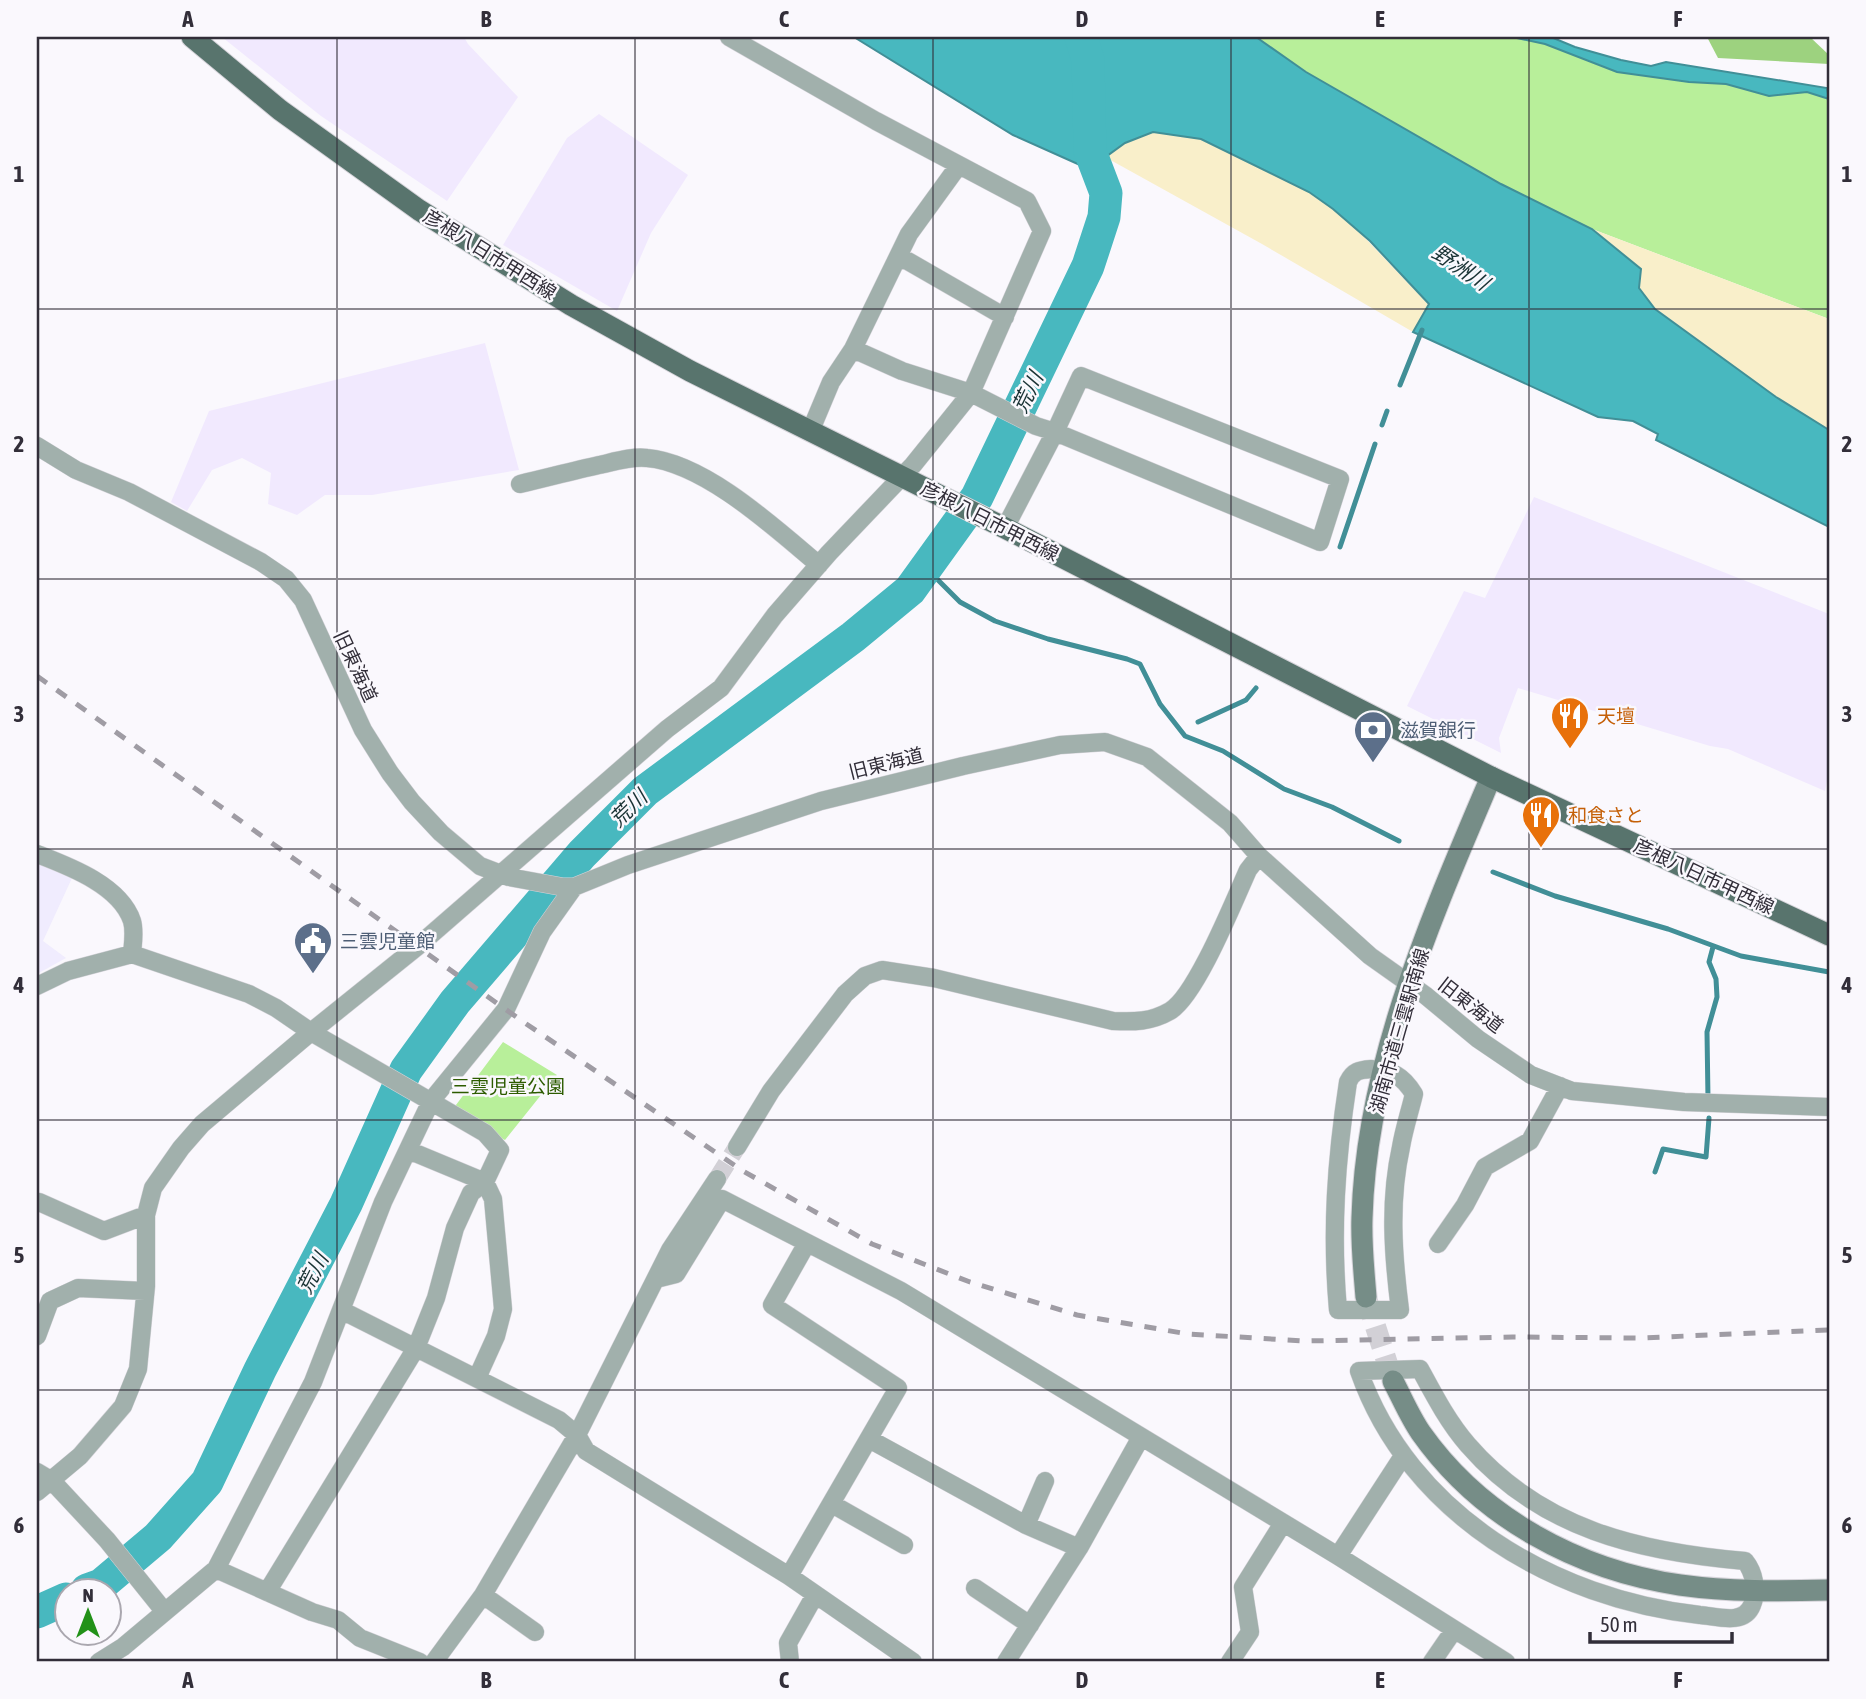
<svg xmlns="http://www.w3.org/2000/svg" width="1866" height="1699" font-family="'Asap Condensed','Noto Sans JP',sans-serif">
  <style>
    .built { fill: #f1e9fe }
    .education { fill: #f0ecfe }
    .green { fill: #b8ef9a }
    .forest { fill: #9dd27f }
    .sand { fill: #f9efca }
    .water { fill: #48b8bf; stroke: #418f97; stroke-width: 2 }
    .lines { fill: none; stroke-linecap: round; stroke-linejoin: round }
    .stream { stroke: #418f97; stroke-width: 5 }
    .river { stroke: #48b8bf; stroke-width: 33 }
    .street-tunnel { stroke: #d2d0d6; stroke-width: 18; stroke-dasharray: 18 9; stroke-linecap: butt }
    .secondary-tunnel { stroke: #d2d0d6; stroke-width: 21; stroke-dasharray: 21 10; stroke-linecap: butt }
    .street-casing { stroke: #d6d4da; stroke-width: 19 }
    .secondary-casing { stroke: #d6d4da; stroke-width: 23 }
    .primary-casing { stroke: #d6d4da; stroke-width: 23 }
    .street { stroke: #a1b0ac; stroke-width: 18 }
    .secondary { stroke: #768d87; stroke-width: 21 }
    .primary { stroke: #58746d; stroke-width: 21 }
    .rail { stroke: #9f9ca4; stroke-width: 5; stroke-dasharray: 12 12; stroke-linecap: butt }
    .grid { fill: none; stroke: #322e39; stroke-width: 2; stroke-opacity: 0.55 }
    .labels { text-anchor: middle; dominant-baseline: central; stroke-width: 5; stroke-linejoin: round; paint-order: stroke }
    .street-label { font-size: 19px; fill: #322e39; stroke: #faf8fd }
    .food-label { font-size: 19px; fill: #c56008; stroke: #faf8fd; text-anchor: start }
    .service-label { font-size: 19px; fill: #4e5e75; stroke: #faf8fd; text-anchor: start }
    .park-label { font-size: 19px; fill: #2d5c00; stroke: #faf8fd }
    .water-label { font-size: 21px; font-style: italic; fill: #1a3335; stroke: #faf8fd }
    .neatline { fill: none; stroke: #322e39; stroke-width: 2.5 }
    .grid-label { font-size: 23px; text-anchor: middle; font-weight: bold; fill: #322e39 }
  </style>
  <rect width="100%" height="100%" fill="#faf8fd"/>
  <path class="built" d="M 222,37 L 464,37 L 468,44 L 518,97 L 447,201 L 321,116 Z
    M 599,114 L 688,175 L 651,233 L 617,311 L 503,245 L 567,138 Z
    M 485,343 L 519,470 L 372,495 L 325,495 L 297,515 L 268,504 L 271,473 L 242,458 L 212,470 L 187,511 L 171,502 L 209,411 Z
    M 1534,497 L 1829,614 L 1829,771 L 1825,791 L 1728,749 L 1710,746 L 1518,688 L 1499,738 L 1501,753 L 1407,706 L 1464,591 L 1485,598 Z"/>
  <path class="education" d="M 37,858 L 72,878 L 43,941 L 66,958 L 37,974 Z"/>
  <path class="green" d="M 1256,37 L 1512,37 L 1545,44 L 1617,72 L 1689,82 L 1726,84 L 1769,96 L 1807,92 L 1829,99 L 1829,319 L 1592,229 L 1501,184 L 1306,72 Z
    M 503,1042 L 557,1075 L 505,1140 L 450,1113 Z"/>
  <path class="forest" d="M 1707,37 L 1810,37 L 1829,55 L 1829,64 L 1718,58 Z"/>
  <path class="sand" d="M 1153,132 L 1200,139 L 1309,192 L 1347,219 L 1429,305 L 1413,332 L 1262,244 L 1105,157 L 1125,143 Z
    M 1592,229 L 1829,319 L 1829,430 L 1776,397 L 1655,308 L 1639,288 L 1641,269 Z"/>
  <path class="water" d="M 854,37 L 1256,37 L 1306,72 L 1501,184 L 1592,229 L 1641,269 L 1639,288 L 1655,309 L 1776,397 L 1829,430 L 1829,527 L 1656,440 L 1658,434 L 1633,421 L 1598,417 L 1413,332 L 1429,304 L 1370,241 L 1333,209 L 1309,192 L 1201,139 L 1153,132 L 1125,143 L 1089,169 L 1013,135 Z
    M 1512,37 L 1551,37 L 1575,47 L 1621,60 L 1651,66 L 1666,62 L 1827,88 L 1829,99 L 1807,92 L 1769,96 L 1726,84 L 1689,82 L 1617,72 L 1545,44 Z"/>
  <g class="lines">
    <path class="stream" d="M 1400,385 L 1422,330
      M 1382,425 L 1387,411
      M 1340,547 L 1375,444
      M 926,568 L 960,602 L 995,621 L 1048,639 L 1127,659 L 1140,664 L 1160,704 L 1185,736 L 1223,751 L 1284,789 L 1332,807 L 1399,841
      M 1198,722 L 1246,700 L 1256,688
      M 1493,872 L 1555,896 L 1668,929 L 1741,956 L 1829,972
      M 1708,1099 L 1707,1032 L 1717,997 L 1716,979 L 1709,962 L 1713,947
      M 1655,1172 L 1663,1149 L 1706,1157 L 1709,1118"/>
    <path class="river" d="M 87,1590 L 101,1585 L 158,1537 L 207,1482 L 260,1370 L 346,1204 L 406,1070 L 455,1002 L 582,854 L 645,791 L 853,637 L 910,590 L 977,497 L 1088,266 L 1104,217 L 1106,193 L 1090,151 L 1088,60 L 1081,37
      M 37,1612 L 66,1599"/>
    <path class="street-tunnel" d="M 717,1179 L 737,1147"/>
    <path class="secondary-tunnel" d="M 1366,1297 L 1393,1381"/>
    <defs>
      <path id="street" d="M 899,256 L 1005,317
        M 853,349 L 902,371 L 971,393 L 1036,426 L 1055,432 L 1081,376 L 1340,479 L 1320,542 L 1055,432 L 1005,528
        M 810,432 L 831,382 L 853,349 L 909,234 L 959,165
        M 37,446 L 76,470 L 129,492 L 261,562 L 286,579 L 303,600 L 363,730 L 390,773 L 412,802 L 441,833 L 480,866 L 509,877 L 563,887 L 574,887 L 628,865 L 821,801 L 963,766 L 1060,745 L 1105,742 L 1147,757 L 1230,823 L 1259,856 L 1370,956 L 1425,995 L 1478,1039 L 1531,1075 L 1572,1091 L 1614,1095 L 1684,1102 L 1829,1107
        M 520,484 C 546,478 572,471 599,465 C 613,462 632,456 647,458 C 705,463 775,528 819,565
        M 37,854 C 68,866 120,885 132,921 C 135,931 133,943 132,954
        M 37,986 L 68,971 L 132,954 L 249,994 L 276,1008 L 311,1032 L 485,1133 L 500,1150 L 485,1182 L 471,1193 L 455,1228 L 436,1298 L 416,1348 L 267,1592
        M 1371,1069 C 1393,1071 1402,1075 1414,1094 C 1410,1111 1404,1129 1401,1147 C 1389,1201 1393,1255 1400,1310 L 1338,1310 C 1331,1232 1336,1160 1348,1082 C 1353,1071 1359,1070 1371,1069 Z
        M 737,1147 L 771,1091 L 845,994 L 865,976 L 882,970 L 934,978 L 1113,1021 C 1134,1022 1151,1022 1170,1011 C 1196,996 1234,901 1248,870 L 1259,856
        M 408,1150 L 485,1182 L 493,1199 L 503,1309 L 496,1336 L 477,1378
        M 39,1202 L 104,1231 L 146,1215
        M 1438,1244 L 1465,1205 L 1485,1167 L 1530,1141 L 1560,1086
        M 656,1279 L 676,1274 L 722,1199 L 901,1291 L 1338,1556 L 1506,1662
        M 341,1310 L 559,1420 L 577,1435 L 586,1451 L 789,1576 L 913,1662
        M 37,1336 L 50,1301 L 78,1288 L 145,1291
        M 1420,1369 C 1434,1395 1448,1422 1468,1445 C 1541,1529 1639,1552 1745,1561 C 1754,1572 1758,1591 1752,1605 C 1744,1626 1716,1616 1700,1615 C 1554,1599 1409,1514 1359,1371 Z
        M 869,1439 L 1026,1525 L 1079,1548
        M 37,1472 L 52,1481 L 107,1540 L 164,1611
        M 37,1492 L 80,1456 L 123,1406 L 138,1369 L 146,1286 L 146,1215 L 153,1188 L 181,1148 L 202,1124 L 311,1032 L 418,946 L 667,729 L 721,688 L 775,615 L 829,553 L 913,465 L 971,393 L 1042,231 L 1027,201 L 876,121 L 729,37
        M 832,1504 L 904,1545
        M 1026,1525 L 1045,1481
        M 1338,1556 L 1403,1456
        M 216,1569 L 312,1612 L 338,1620 L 360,1638 L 420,1662
        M 789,1576 L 898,1388 L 772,1305 L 807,1243
        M 975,1588 L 1030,1625
        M 483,1595 L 535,1632
        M 99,1662 L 123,1647 L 216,1569 L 313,1382 L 383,1202 L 431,1101 L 506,1009 L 542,932 L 574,887
        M 434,1662 L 483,1595 L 577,1435 L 670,1250 L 717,1179
        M 790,1662 L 788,1643 L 815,1595
        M 1006,1662 L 1079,1548 L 1141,1437
        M 1230,1662 L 1250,1632 L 1243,1587 L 1283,1523
        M 1432,1662 L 1454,1630"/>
      <path id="secondary" d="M 1366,1297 C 1364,1271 1361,1245 1362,1218 C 1366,1064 1432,916 1491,777
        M 1393,1381 C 1402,1398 1410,1417 1421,1433 C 1481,1518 1578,1570 1680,1585 C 1730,1592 1779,1591 1829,1590"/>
      <path id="primary" d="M 192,37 L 280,110 L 419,210 L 571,305 L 690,371 L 1005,528 L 1491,777 L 1829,935"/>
    </defs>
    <use href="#street" class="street-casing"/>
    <use href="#secondary" class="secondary-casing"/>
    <use href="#primary" class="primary-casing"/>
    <use href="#street" class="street"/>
    <use href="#secondary" class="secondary"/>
    <use href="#primary" class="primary"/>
    <path class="rail" d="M 37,676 L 522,1021 L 743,1171 L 872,1244 L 970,1282 L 1077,1315 L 1188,1334 L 1305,1341 L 1513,1337 L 1639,1338 L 1829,1330"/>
  </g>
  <path class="grid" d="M 337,37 L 337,1662M 635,37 L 635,1662M 933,37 L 933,1662M 1231,37 L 1231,1662M 1529,37 L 1529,1662M 37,309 L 1829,309M 37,579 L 1829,579M 37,849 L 1829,849M 37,1120 L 1829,1120M 37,1390 L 1829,1390"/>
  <defs>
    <symbol id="restaurant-pin" viewBox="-11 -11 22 30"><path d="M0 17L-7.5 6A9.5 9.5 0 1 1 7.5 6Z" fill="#e8710a" stroke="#faf8fd"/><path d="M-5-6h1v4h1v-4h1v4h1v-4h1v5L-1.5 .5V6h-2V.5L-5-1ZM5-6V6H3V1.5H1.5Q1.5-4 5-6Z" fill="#fff"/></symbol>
    <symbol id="bank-pin" viewBox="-11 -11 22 30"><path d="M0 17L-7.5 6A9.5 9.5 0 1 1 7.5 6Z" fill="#5c6f8a" stroke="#faf8fd"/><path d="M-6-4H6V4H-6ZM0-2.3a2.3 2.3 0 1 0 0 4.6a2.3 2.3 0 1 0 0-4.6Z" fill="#fff"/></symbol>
    <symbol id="civic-pin" viewBox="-11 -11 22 30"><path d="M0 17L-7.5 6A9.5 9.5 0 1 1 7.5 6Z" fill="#5c6f8a" stroke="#faf8fd"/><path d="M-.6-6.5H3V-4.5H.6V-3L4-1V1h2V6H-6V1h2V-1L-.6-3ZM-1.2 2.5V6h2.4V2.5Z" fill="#fff"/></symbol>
  </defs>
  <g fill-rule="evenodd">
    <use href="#restaurant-pin" x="1548" y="694" width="44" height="60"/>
    <use href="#bank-pin" x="1351" y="708" width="44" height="60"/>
    <use href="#restaurant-pin" x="1519" y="793" width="44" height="60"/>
    <use href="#civic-pin" x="291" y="919" width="44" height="60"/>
  </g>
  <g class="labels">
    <g class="street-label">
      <text transform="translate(490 254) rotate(32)">彦根八日市甲西線</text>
      <text transform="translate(990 521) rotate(27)">彦根八日市甲西線</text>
      <text transform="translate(356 666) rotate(65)">旧東海道</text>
      <text transform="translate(886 763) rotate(-14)">旧東海道</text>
      <text transform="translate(1704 876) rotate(25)">彦根八日市甲西線</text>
      <text transform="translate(1471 1005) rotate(38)">旧東海道</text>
      <text transform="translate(1399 1031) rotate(-74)">湖南市道三雲駅南線</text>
    </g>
    <g class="food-label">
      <text x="1597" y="716">天壇</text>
      <text x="1568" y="815">和食さと</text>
    </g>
    <g class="service-label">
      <text x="1400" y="730">滋賀銀行</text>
      <text x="340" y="941">三雲児童館</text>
    </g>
    <g class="park-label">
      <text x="508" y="1086">三雲児童公園</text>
    </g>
    <g class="water-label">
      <text transform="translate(1461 267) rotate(34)">野洲川</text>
      <text transform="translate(1027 392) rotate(-64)">荒川</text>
      <text transform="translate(628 808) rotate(-44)">荒川</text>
      <text transform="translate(312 1273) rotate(-63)">荒川</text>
    </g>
  </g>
  <rect width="1866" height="1699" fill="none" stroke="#faf8fd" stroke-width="77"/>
  <g transform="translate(88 1612)"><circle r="33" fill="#faf8fd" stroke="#aaa7af" stroke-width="2"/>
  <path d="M0-5L12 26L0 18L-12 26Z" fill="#229118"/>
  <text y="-10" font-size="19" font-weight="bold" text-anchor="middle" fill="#322e39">N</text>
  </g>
  <path d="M1590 1632v10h142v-10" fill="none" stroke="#322e39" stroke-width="3.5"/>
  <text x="1600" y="1632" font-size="21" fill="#322e39" stroke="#faf8fd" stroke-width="5" paint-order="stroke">50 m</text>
  <rect x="38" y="38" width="1790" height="1622" class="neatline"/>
  <g class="grid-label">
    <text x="188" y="27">A</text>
    <text x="486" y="27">B</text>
    <text x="784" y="27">C</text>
    <text x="1082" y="27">D</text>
    <text x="1380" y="27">E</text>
    <text x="1678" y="27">F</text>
    <text x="19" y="182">1</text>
    <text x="1847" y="182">1</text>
    <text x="19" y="452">2</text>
    <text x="1847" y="452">2</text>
    <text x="19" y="722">3</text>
    <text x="1847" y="722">3</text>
    <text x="19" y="993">4</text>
    <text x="1847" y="993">4</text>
    <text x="19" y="1263">5</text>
    <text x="1847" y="1263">5</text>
    <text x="19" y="1533">6</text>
    <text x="1847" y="1533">6</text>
    <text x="188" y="1688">A</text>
    <text x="486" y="1688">B</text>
    <text x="784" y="1688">C</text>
    <text x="1082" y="1688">D</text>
    <text x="1380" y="1688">E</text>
    <text x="1678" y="1688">F</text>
  </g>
</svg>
